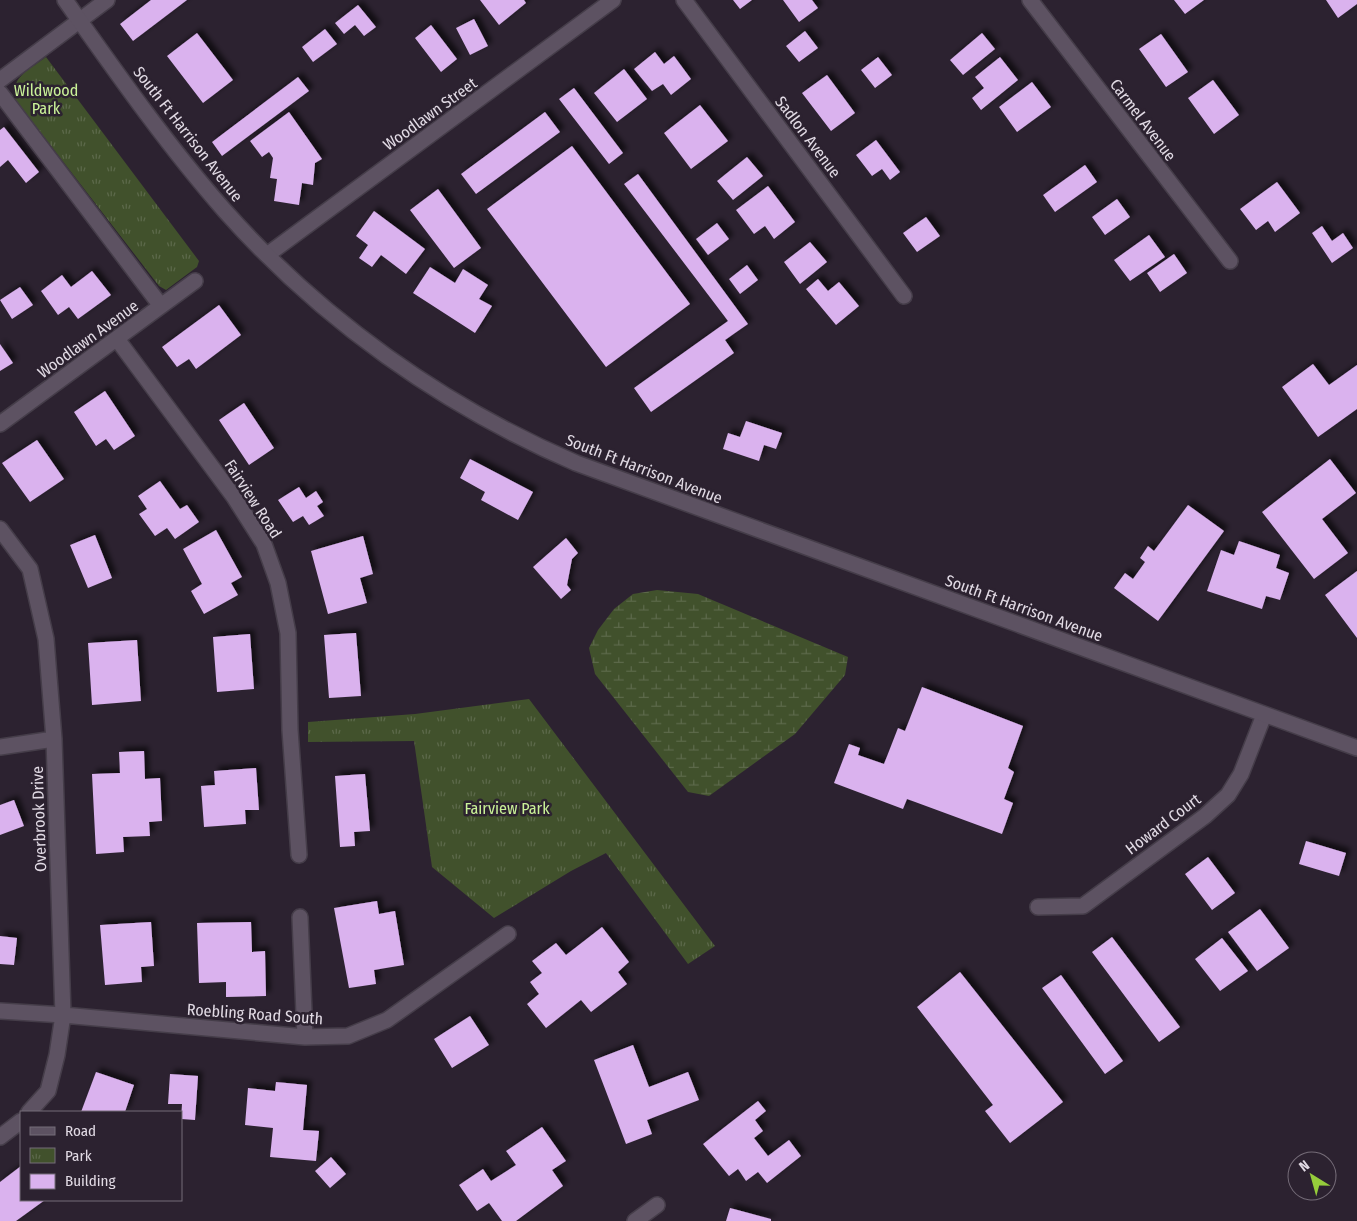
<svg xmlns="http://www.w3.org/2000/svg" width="1357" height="1221" font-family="'Fira Sans Condensed',sans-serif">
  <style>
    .wetland { fill: url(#wetland-marsh) }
    .park { fill: url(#park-tufts) }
    .building { fill: #dab2ee; filter: url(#shadow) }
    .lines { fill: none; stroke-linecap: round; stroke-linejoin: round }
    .minor-casing { stroke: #453d49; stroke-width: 18 }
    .secondary-casing { stroke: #453d49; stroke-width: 18 }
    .minor { stroke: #5d5262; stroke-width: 15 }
    .secondary { stroke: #5d5262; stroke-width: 15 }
    .labels { text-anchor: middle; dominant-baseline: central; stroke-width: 5; stroke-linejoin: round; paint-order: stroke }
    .park-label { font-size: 16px; fill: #caf298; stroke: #2c2230 }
    .street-label { font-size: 16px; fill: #e2dbe5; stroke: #2c2230 }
  </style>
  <defs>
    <pattern id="wetland-marsh" width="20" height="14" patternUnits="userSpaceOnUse" patternTransform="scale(1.25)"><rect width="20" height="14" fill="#41512c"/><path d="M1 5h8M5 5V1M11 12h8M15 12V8" fill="none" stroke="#5c694a"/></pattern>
    <pattern id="park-tufts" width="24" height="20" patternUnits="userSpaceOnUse" patternTransform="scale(1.25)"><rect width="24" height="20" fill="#41512c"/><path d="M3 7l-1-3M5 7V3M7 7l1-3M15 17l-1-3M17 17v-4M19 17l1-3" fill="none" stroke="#5c694a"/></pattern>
    <filter id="shadow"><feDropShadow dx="4.5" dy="-4.5" stdDeviation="2.5" flood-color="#0009"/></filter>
  </defs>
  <rect width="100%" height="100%" fill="#2c2230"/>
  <path class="wetland" d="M 657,590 L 698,594 L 848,657 L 845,675 L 795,734 L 709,796 L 688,792 L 595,674 L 589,648 L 598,630 L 614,609 L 633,594 Z"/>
  <path class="park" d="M 46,57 L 199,261 L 197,267 L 166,290 L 159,286 L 14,98 C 11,77 30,69 46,57 Z
    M 529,699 L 715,946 L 688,964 L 606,853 L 571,871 L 494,918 L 432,867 L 414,741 L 308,742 L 308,722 L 415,714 Z"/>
  <path class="building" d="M 151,0 L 187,0 L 133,41 L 120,24 Z
    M 480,0 L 524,0 L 526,3 L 499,25 Z
    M 733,0 L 752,0 L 740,9 Z
    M 783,0 L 812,0 L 818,8 L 799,22 Z
    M 1174,0 L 1204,0 L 1185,14 Z
    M 1326,0 L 1357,0 L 1357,4 L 1338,18 Z
    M 358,5 L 376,27 L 364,36 L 355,25 L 344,34 L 335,23 Z
    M 474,19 L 488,46 L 470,55 L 456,28 Z
    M 431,25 L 457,59 L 441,72 L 415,38 Z
    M 325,29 L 337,44 L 313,62 L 302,47 Z
    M 805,31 L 818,48 L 799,62 L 786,46 Z
    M 197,33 L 233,80 L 203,103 L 167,56 Z
    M 982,33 L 995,49 L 963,75 L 950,60 Z
    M 1161,34 L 1188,72 L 1166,87 L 1139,49 Z
    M 655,52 L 664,64 L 674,56 L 691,79 L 671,95 L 663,84 L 652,91 L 634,69 Z
    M 878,57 L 892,75 L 875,88 L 861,70 Z
    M 1000,57 L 1018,80 L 981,110 L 972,98 L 984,88 L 975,77 Z
    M 624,69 L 647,99 L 617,122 L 594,93 Z
    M 827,75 L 855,113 L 831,131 L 802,93 Z
    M 298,77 L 309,91 L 222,156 L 212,142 Z
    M 1213,80 L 1239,115 L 1214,134 L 1188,98 Z
    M 1032,82 L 1051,107 L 1017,132 L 999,107 Z
    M 574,88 L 623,153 L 609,164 L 559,99 Z
    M 700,105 L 728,141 L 691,169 L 664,133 Z
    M 289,112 L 322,159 L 315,163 L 313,185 L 302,183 L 299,205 L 274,201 L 277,179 L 270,178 L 273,158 L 269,152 L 262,157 L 250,141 Z
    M 545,112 L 560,132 L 476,194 L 461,174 Z
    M 4,127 L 39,172 L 26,183 L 8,160 L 0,167 L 0,130 Z
    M 876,140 L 900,172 L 890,180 L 882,169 L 872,176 L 856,155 Z
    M 572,146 L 690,304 L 606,367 L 487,209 Z
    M 747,157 L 763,176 L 733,200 L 717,181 Z
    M 1085,165 L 1097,182 L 1055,212 L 1043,195 Z
    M 638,174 L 748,324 L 725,340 L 734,353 L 651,412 L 634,388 L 728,321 L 624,184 Z
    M 1277,182 L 1300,213 L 1275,232 L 1268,221 L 1256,230 L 1240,209 Z
    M 768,186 L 795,222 L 774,239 L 765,226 L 754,234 L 736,210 Z
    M 438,189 L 481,248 L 454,268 L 410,210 Z
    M 1117,199 L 1130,217 L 1105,235 L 1092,217 Z
    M 374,211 L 425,249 L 406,274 L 381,255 L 372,267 L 359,258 L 368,245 L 356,236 Z
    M 926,217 L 940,236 L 917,252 L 903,233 Z
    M 717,223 L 729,239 L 708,255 L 696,239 Z
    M 1322,226 L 1332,241 L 1343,233 L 1353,248 L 1332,263 L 1312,233 Z
    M 1149,235 L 1165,257 L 1130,281 L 1114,260 Z
    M 810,242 L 827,262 L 800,284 L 784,262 Z
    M 1174,254 L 1187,273 L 1160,292 L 1147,273 Z
    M 747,265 L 758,280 L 740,294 L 729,279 Z
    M 430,267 L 455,283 L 463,269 L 488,285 L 479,299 L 492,306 L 475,333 L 413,293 Z
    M 92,271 L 111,295 L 78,319 L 69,307 L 58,315 L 41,291 L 62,275 L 71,287 Z
    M 818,279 L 828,291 L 839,282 L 859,306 L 836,325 L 806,289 Z
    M 20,287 L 33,305 L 12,319 L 0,300 Z
    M 219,305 L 241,335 L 196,369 L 189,359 L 177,367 L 162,347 Z
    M 0,344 L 13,363 L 0,371 Z
    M 1313,364 L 1329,385 L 1357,365 L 1357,409 L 1318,437 L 1282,387 Z
    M 105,391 L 135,436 L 114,450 L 106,439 L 96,446 L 74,412 Z
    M 244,403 L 274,448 L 249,465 L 219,420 Z
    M 746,421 L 782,433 L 776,449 L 764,445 L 759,461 L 723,449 L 728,433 L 740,437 Z
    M 37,440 L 64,479 L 30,502 L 2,463 Z
    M 470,459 L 533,492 L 518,520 L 481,500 L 485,492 L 460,478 Z
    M 1330,459 L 1356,493 L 1322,519 L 1348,553 L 1314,579 L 1262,512 Z
    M 160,481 L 180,509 L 187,505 L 199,522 L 175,539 L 167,528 L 155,536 L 139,514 L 147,509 L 138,496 Z
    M 299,487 L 306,498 L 316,491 L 323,502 L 317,506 L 324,516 L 309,525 L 303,516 L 293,522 L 278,500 Z
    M 1188,505 L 1224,531 L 1158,621 L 1114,588 L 1125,573 L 1133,579 L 1145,562 L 1140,558 L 1148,546 L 1154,551 Z
    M 216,530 L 242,577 L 231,583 L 238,595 L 204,614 L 191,591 L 202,584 L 183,549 Z
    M 95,535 L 112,578 L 88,588 L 70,545 Z
    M 363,536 L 373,574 L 360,578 L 367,603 L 328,614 L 311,551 Z
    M 566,538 L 578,553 L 572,559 L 567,585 L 571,590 L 561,599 L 533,567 Z
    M 1239,541 L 1280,555 L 1276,568 L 1289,573 L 1280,600 L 1266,596 L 1262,609 L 1207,591 L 1221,550 L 1234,555 Z
    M 1357,571 L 1357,638 L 1325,595 Z
    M 356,633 L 361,696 L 329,698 L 324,635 Z
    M 250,634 L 254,689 L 217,692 L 213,637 Z
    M 137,640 L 141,701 L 92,705 L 88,643 Z
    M 922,687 L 1023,726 L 1008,768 L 1014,772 L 1004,799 L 1013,803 L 1002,834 L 907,799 L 903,809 L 834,783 L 849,744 L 860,748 L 858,755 L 884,764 L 898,728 L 905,731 Z
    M 144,751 L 145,779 L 160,778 L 162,821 L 149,822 L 150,836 L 123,837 L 124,852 L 96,854 L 92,774 L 120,773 L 119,752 Z
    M 256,768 L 259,810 L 245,810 L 246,824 L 204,827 L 201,786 L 215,785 L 214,771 Z
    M 365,774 L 370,831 L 354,832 L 355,846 L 340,847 L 335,776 Z
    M 14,800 L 24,826 L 0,835 L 0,805 Z
    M 1306,841 L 1346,853 L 1339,876 L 1299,864 Z
    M 1208,857 L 1235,893 L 1212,910 L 1185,874 Z
    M 377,901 L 379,914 L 395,911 L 404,965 L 374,970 L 376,984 L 349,988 L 334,908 Z
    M 1260,909 L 1289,948 L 1257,971 L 1228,932 Z
    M 151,922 L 154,966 L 141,967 L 142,982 L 105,985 L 100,925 Z
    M 251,922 L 252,952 L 265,951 L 266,996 L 226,997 L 226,982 L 199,983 L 197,923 Z
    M 602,927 L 629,962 L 618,972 L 627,984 L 591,1012 L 581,1000 L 546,1028 L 527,1004 L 539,994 L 530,982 L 542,973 L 532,961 L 556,943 L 566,955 Z
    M 0,936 L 17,938 L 14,965 L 0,964 Z
    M 1112,937 L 1180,1027 L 1159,1042 L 1092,952 Z
    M 1222,938 L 1248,971 L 1220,991 L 1195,959 Z
    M 960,972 L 1063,1102 L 1010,1143 L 985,1111 L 993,1105 L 917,1007 Z
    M 1061,975 L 1123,1061 L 1105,1074 L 1042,988 Z
    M 470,1016 L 489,1045 L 452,1068 L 434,1039 Z
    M 633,1045 L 649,1087 L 688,1072 L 699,1100 L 647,1120 L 652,1134 L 626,1144 L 594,1060 Z
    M 96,1072 L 134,1085 L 125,1112 L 81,1112 Z
    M 170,1074 L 198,1076 L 195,1120 L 181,1119 L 182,1104 L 168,1104 Z
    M 276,1082 L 307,1085 L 303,1130 L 319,1131 L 316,1161 L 270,1157 L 273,1128 L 245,1125 L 248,1088 L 275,1091 Z
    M 758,1101 L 766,1111 L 755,1120 L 763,1131 L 754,1138 L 768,1156 L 789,1140 L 801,1156 L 767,1183 L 758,1172 L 746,1181 L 738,1169 L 729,1176 L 703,1144 Z
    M 542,1127 L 566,1161 L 552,1170 L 563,1186 L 516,1221 L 502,1221 L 489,1203 L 477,1211 L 459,1185 L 483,1169 L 491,1181 L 516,1165 L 506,1151 Z
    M 331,1157 L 346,1174 L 330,1188 L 315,1171 Z
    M 21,1166 L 21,1200 L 45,1200 L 16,1221 L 0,1221 L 0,1182 Z
    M 730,1208 L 771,1219 L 771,1221 L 726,1221 Z"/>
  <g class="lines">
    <defs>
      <path id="minor" d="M 684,0 L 904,296
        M 1030,0 L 1230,261
        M 0,80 L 107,0
        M 0,93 L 161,306
        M 267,255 L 613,0
        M 117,339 L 234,497 L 264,544 L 278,583 L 288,633 L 290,730 L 299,855
        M 0,424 L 195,281
        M 0,529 L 30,569 L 46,639 L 54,739 L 63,1015 L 57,1055 L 48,1091 L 29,1112
        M 0,747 L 54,739
        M 1038,907 L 1083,906 L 1205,816 L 1228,795 L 1241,774 L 1264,715
        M 300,917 L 305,1037
        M 0,1011 L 63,1015 L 305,1037 L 348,1036 L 387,1020 L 508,934
        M 0,1137 L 21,1121
        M 635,1221 L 657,1205"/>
      <path id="secondary" d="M 65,0 C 116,72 167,145 225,211 C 322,320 443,406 576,463 L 1357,748"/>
    </defs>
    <use href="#minor" class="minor-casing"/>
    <use href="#secondary" class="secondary-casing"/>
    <use href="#minor" class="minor"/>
    <use href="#secondary" class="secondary"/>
  </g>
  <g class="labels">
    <g class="park-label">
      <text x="46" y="90">Wildwood<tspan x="46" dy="18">Park</tspan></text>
      <text x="507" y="808">Fairview Park</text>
    </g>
    <g class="street-label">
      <text transform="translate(430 114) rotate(-36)">Woodlawn Street</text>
      <text transform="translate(1143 120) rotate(53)">Carmel Avenue</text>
      <text transform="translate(188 134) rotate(52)">South Ft Harrison Avenue</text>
      <text transform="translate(808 137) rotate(53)">Sadlon Avenue</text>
      <text transform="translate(88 339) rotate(-36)">Woodlawn Avenue</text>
      <text transform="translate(644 469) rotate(21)">South Ft Harrison Avenue</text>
      <text transform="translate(253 499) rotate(57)">Fairview Road</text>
      <text transform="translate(1024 608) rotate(20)">South Ft Harrison Avenue</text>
      <text transform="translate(39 819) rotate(-92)">Overbrook Drive</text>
      <text transform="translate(1163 824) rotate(-37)">Howard Court</text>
      <text transform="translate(255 1014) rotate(4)">Roebling Road South</text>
    </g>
  </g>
  <rect x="20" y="1111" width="162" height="90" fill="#2c2230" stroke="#756c78"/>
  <rect x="30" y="1127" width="25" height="8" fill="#5d5262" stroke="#756c78"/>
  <text x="65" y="1136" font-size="15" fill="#e2dbe5">Road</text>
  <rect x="30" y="1148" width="25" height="15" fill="url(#park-tufts)" stroke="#756c78"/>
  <text x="65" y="1161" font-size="15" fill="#e2dbe5">Park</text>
  <rect x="30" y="1174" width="25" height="15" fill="#dab2ee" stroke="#756c78"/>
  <text x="65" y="1186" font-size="15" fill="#e2dbe5">Building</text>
  <g transform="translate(1312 1176) rotate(323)"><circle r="24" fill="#2c2230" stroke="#756c78"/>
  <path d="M0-4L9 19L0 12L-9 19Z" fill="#95cc3b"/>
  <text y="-8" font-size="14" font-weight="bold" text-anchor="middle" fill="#e2dbe5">N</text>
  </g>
</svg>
